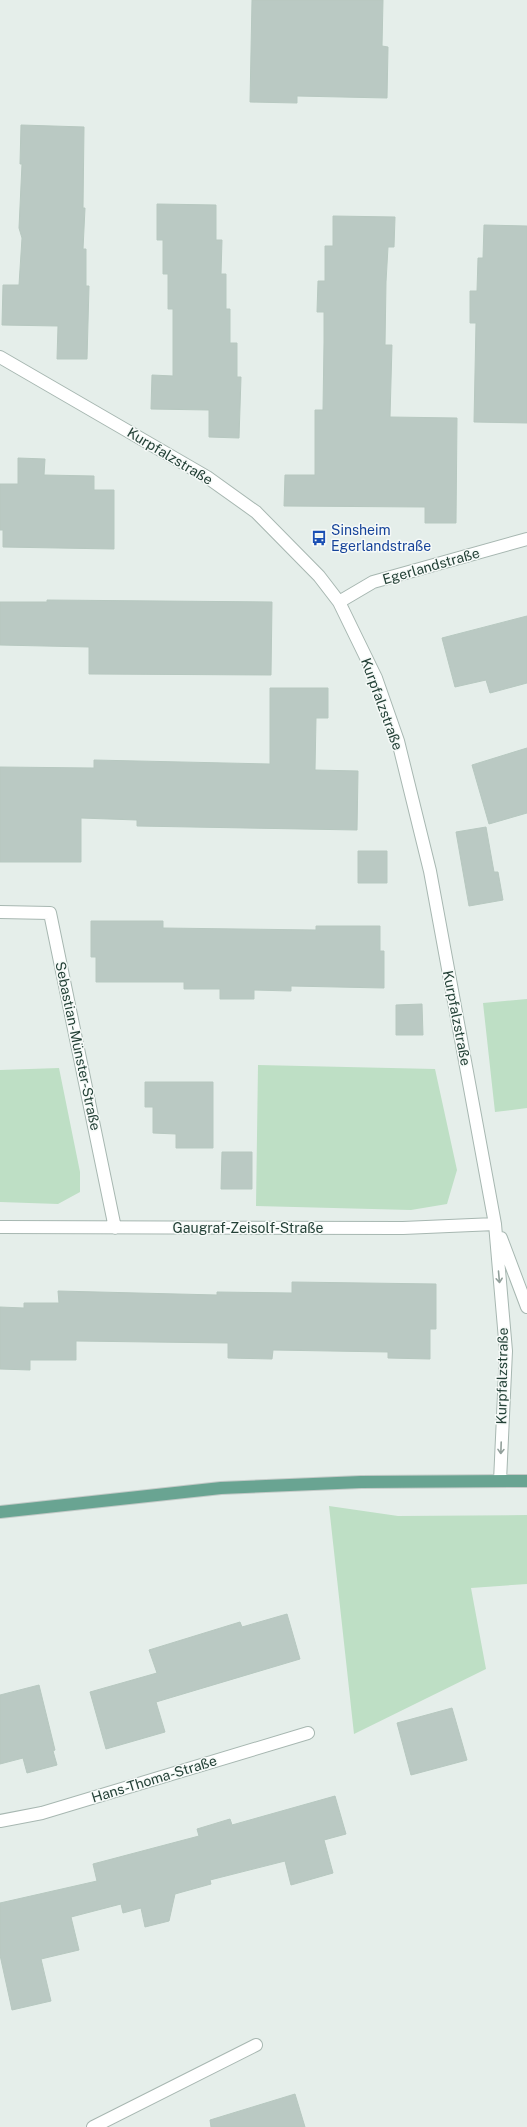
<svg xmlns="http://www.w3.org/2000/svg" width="527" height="2127" font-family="'Public Sans',sans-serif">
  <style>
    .green { fill: #bedfc5 }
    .building { fill: #bac9c3; stroke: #b7c8c0 }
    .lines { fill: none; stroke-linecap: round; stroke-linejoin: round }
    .minor-casing { stroke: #a7b7b1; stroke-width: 14 }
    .primary-casing { stroke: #c2cac7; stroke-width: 14 }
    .minor { stroke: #fff; stroke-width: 12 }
    .primary { stroke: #69a492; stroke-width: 12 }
    .oneway { stroke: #92a09b }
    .labels { text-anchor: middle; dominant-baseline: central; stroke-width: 3; stroke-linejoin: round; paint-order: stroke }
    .street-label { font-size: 14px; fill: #244137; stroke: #f6faf8 }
    .transit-label { font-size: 14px; fill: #164399; stroke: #f6faf8; text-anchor: start }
  </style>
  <rect width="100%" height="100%" fill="#e5eeea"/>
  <path class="green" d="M 527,999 L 527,1108 L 495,1112 L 483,1003 Z
    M 258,1065 L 435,1069 L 457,1170 L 447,1204 L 411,1210 L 256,1206 Z
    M 59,1068 L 80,1172 L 80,1192 L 58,1204 L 0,1202 L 0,1070 Z
    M 329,1506 L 398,1516 L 527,1515 L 527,1584 L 471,1588 L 486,1669 L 354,1734 Z"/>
  <path class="building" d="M 252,0 L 383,0 L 382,46 L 388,47 L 387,98 L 297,96 L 297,103 L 250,102 Z
    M 21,125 L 84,127 L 83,208 L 85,208 L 83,249 L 86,249 L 86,286 L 89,286 L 87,359 L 57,359 L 58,326 L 2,325 L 3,285 L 19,285 L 22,238 L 19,228 L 22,164 L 20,164 Z
    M 157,204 L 216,205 L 216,240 L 222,240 L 221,274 L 226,274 L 226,309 L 230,309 L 230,343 L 237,343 L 237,377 L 241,377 L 239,438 L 209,437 L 209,410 L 151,409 L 152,375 L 173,376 L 173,309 L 168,309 L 168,274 L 163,274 L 163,240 L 157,240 Z
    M 333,216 L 395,217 L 394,247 L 388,247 L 386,282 L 385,345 L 392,345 L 390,417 L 457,418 L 456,523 L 425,523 L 425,507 L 284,506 L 285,475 L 315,475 L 315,410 L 323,410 L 324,343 L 324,312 L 317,312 L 318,281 L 325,281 L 325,246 L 333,246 Z
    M 484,225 L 527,226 L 527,423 L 474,422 L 476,323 L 470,323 L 470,291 L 477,291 L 478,258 L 483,258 Z
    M 18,458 L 45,459 L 44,475 L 94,476 L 94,490 L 114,490 L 114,549 L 3,547 L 3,530 L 0,530 L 0,484 L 18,484 Z
    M 47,600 L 272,602 L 271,675 L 89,674 L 89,647 L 0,645 L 0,602 L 47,602 Z
    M 527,616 L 527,683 L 490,693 L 486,680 L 455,687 L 442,638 Z
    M 270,688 L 328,688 L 328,718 L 316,718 L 315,770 L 358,771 L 357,830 L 137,826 L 137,820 L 81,818 L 81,862 L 0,862 L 0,767 L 94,768 L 94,760 L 270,764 Z
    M 527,748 L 527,813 L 489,824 L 472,765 Z
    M 486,827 L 494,872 L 498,872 L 503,900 L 469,906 L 456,832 Z
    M 358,851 L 387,851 L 387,883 L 358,883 Z
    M 91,921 L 163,921 L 163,928 L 316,930 L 316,926 L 380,926 L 380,951 L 384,951 L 384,988 L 291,986 L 291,991 L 254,990 L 254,999 L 220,999 L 220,989 L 184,989 L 184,982 L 96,982 L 96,957 L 91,957 Z
    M 422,1004 L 423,1035 L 396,1035 L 396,1005 Z
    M 145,1082 L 213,1082 L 213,1148 L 176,1148 L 176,1134 L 153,1133 L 153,1107 L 145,1107 Z
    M 222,1152 L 252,1152 L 252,1189 L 221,1189 Z
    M 292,1282 L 436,1284 L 436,1329 L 430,1329 L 430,1359 L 388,1358 L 388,1352 L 273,1350 L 272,1359 L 228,1358 L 228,1343 L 76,1341 L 76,1360 L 30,1360 L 30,1370 L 0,1369 L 0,1307 L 24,1308 L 24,1303 L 59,1303 L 58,1291 L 217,1295 L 217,1292 L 292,1293 Z
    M 287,1614 L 300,1659 L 156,1702 L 165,1732 L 106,1749 L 90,1692 L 157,1673 L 149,1650 L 240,1622 L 242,1627 Z
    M 39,1685 L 55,1750 L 53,1751 L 57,1765 L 27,1773 L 23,1758 L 0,1764 L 0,1695 Z
    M 452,1708 L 467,1760 L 411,1775 L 397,1723 Z
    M 335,1796 L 346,1834 L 324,1840 L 333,1873 L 291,1885 L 285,1861 L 210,1880 L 211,1884 L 175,1894 L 169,1921 L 145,1927 L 141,1908 L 123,1913 L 121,1904 L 71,1917 L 79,1950 L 41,1959 L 51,2001 L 12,2010 L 0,1955 L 0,1903 L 97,1881 L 93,1864 L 199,1836 L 197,1829 L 230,1819 L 232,1825 Z
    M 295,2094 L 305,2127 L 211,2127 L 210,2120 Z"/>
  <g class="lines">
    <defs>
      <path id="minor" d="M 0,357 L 207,477 L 256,512 L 319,576 L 339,602 L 376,678 L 398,741 L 430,871 L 495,1224 L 506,1351 L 500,1481
        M 339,602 L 373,582 L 527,539
        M 0,912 L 50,913 L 115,1228
        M 0,1227 L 403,1228 L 495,1224
        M 501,1238 L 527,1307
        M 0,1821 L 42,1813 L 308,1733
        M 93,2127 L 256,2045"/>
      <path id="primary" d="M 0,1512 L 221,1488 L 361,1482 L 527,1481"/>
    </defs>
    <use href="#minor" class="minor-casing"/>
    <use href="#primary" class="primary-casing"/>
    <use href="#minor" class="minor"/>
    <use href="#primary" class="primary"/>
  </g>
  <defs><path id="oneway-shaft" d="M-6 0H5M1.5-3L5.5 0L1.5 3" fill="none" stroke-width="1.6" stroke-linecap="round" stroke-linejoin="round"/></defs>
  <g class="oneway">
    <use href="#oneway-shaft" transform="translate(499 1277) rotate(85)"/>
    <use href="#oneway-shaft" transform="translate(501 1448) rotate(92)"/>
  </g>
  <defs>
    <symbol id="bus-bare" viewBox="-9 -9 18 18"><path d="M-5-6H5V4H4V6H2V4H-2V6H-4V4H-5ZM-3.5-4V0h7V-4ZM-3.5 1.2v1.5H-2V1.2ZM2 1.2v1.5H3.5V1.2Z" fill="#1a4fb4" stroke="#f6faf8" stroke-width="2.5" paint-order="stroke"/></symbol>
  </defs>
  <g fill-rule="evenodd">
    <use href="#bus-bare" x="308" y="527" width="22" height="22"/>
  </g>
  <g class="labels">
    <g class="street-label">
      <text transform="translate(170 456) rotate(31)">Kurpfalzstraße</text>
      <text transform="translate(431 566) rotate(-16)">Egerlandstraße</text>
      <text transform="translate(382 704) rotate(70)">Kurpfalzstraße</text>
      <text transform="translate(457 1018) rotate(79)">Kurpfalzstraße</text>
      <text transform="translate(78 1046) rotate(78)">Sebastian-Münster-Straße</text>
      <text x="248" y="1228">Gaugraf-Zeisolf-Straße</text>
      <text transform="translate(502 1376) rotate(-89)">Kurpfalzstraße</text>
      <text transform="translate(154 1779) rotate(-17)">Hans-Thoma-Straße</text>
    </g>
    <g class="transit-label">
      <text x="331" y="530">Sinsheim<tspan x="331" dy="16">Egerlandstraße</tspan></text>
    </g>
  </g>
</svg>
